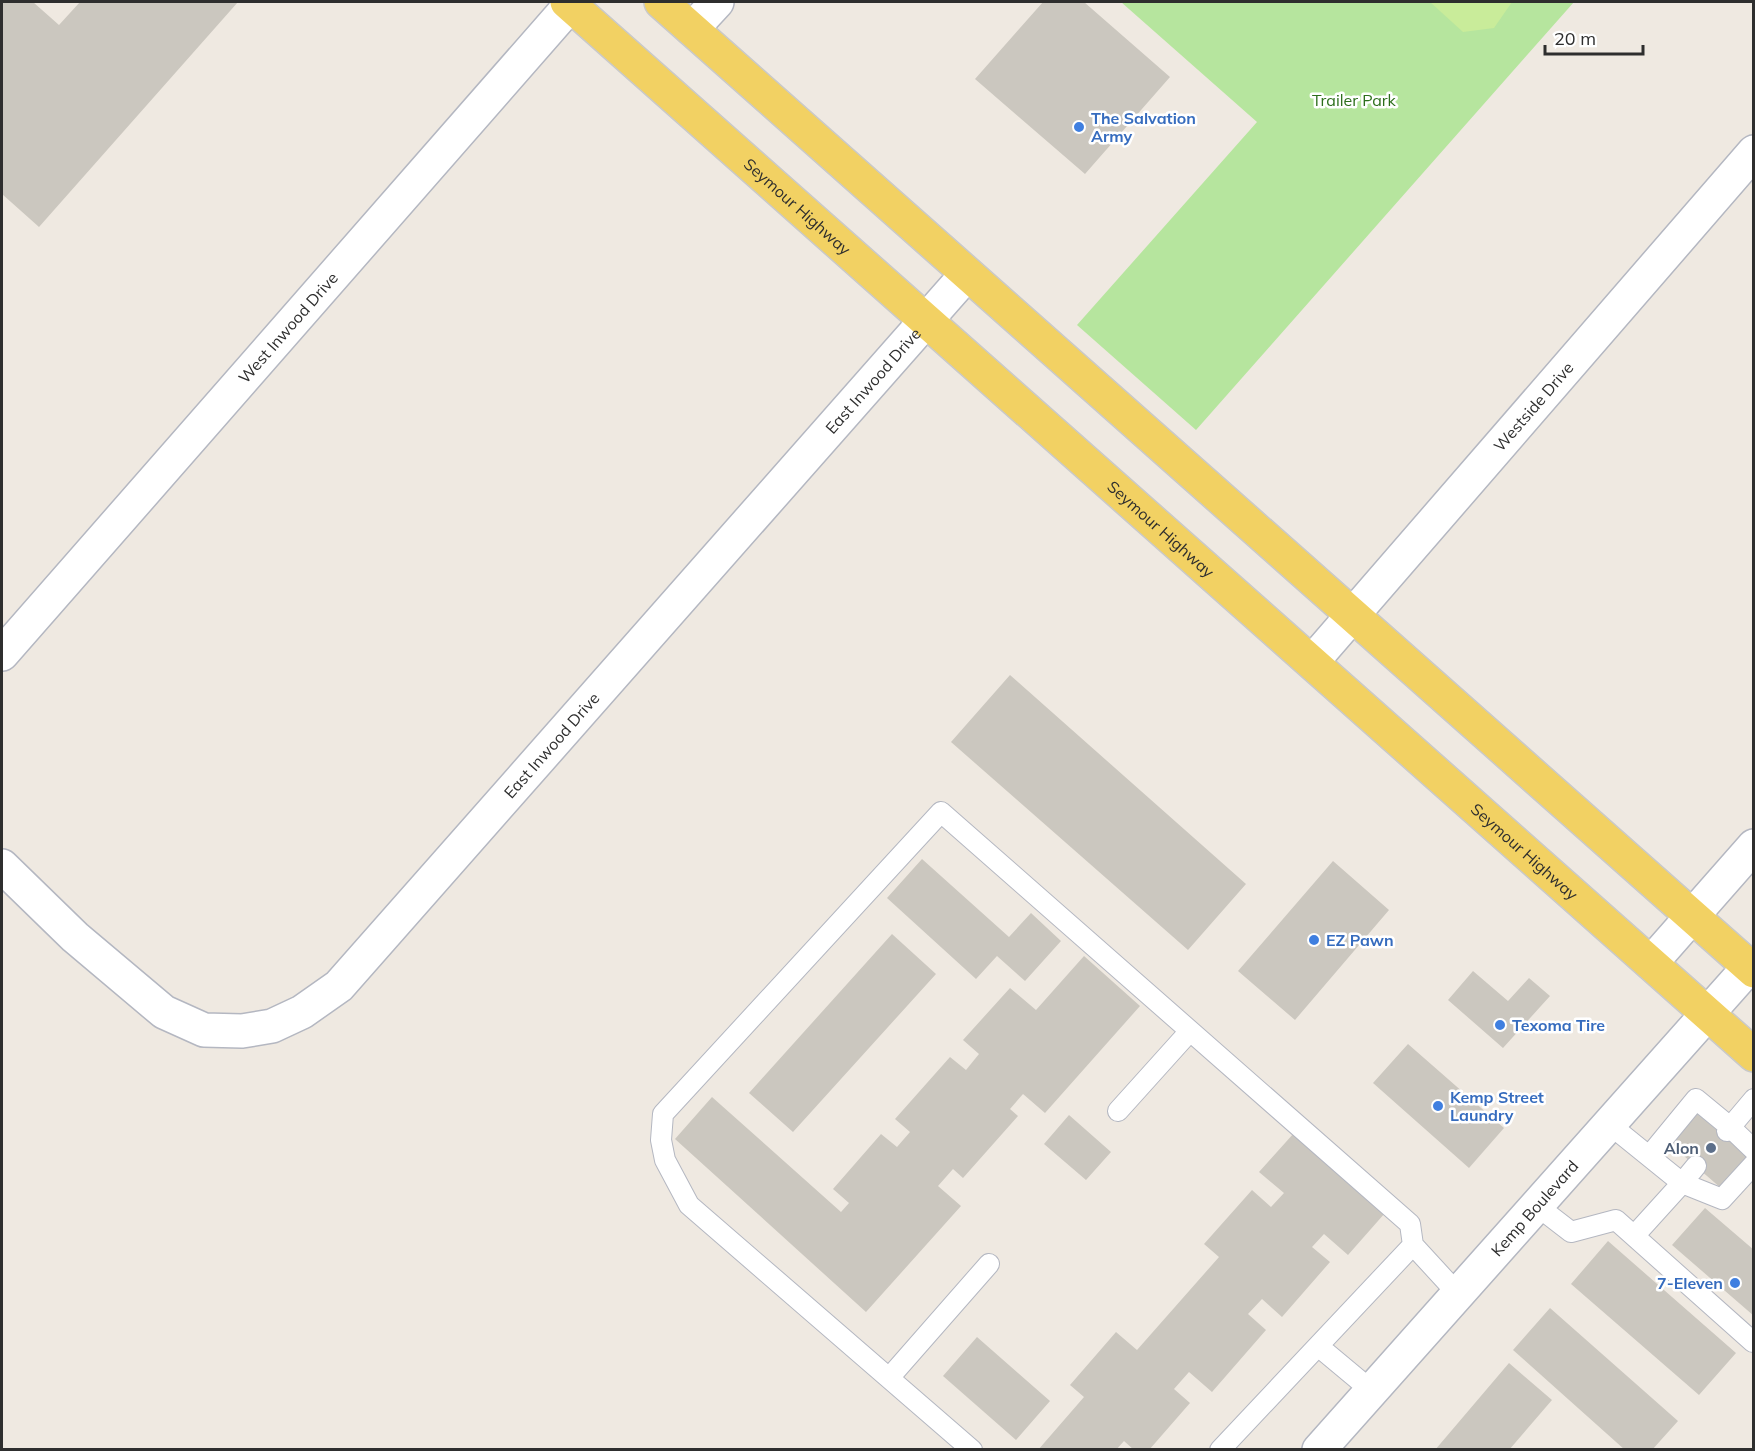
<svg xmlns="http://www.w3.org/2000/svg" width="1755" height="1451" font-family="Mulish,sans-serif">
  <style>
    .green { fill: #b6e59e }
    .pitch { fill: #c9ec9a }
    .building { fill: #cbc7bf }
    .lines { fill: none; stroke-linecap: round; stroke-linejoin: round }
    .service-casing { stroke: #b4b7c1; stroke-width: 22 }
    .minor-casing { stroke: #b4b7c1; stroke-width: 36 }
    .secondary-casing { stroke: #b4b7c1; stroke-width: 36 }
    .primary-casing { stroke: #c9c9c9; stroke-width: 36 }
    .service { stroke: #fff; stroke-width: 20 }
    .minor { stroke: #fff; stroke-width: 33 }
    .secondary { stroke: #fff; stroke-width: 33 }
    .primary { stroke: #f2d163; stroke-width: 33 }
    .shop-dot { fill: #3f7fe0; stroke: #fff; stroke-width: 2 }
    .service-dot { fill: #5c6f8a; stroke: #fff; stroke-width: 2 }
    .labels { text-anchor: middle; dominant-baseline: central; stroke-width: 5; stroke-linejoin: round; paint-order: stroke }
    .park-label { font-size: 16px; fill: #2c6e1b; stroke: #fff }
    .shop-label { font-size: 16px; font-weight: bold; fill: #366cbe; stroke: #fff; text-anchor: start }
    .street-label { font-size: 16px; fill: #2e2e2e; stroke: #fff }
    .service-label { font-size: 16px; font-weight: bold; fill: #4e5e75; stroke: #fff; text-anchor: end }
  </style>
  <rect width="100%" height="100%" fill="#efe9e1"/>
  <path class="green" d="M 1121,2 L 1574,2 L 1196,430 L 1077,325 L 1257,122 Z"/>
  <path class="pitch" d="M 1430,2 L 1512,2 L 1494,28 L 1463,32 Z"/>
  <path class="building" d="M 2,2 L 33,2 L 59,25 L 80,2 L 238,2 L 39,227 L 2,194 Z
    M 1043,2 L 1084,2 L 1170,77 L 1085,174 L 975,79 Z
    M 1010,675 L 1246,884 L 1188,950 L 951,742 Z
    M 922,859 L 1009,937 L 1031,913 L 1061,941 L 1025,981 L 997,956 L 976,979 L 887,898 Z
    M 1333,861 L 1389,910 L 1295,1020 L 1238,971 Z
    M 892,934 L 936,974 L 793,1132 L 749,1093 Z
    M 1084,956 L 1140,1006 L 1045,1113 L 1023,1094 L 1010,1109 L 1018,1116 L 963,1178 L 953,1169 L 938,1186 L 961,1206 L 866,1312 L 675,1139 L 712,1097 L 841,1212 L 849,1203 L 833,1189 L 881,1134 L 897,1147 L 910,1132 L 895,1119 L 950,1057 L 966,1070 L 979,1054 L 963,1040 L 1010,988 L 1036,1010 Z
    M 1473,971 L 1508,1001 L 1529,978 L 1550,996 L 1503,1048 L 1448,1000 Z
    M 1408,1044 L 1504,1128 L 1469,1168 L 1373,1083 Z
    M 1699,1107 L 1753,1154 L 1722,1189 L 1669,1143 Z
    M 1069,1115 L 1111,1152 L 1086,1180 L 1044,1144 Z
    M 1294,1133 L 1385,1213 L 1348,1255 L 1324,1234 L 1312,1247 L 1330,1262 L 1282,1317 L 1262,1299 L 1248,1314 L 1266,1330 L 1212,1392 L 1189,1372 L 1174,1389 L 1190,1403 L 1149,1450 L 1134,1450 L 1124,1441 L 1116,1450 L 1038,1450 L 1084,1397 L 1070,1385 L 1116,1332 L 1137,1350 L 1219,1257 L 1204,1244 L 1252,1190 L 1271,1207 L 1284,1193 L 1259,1172 Z
    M 1705,1208 L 1754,1250 L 1754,1316 L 1672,1245 Z
    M 1608,1241 L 1736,1353 L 1699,1395 L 1571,1284 Z
    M 1550,1308 L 1678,1421 L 1652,1450 L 1625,1450 L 1513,1350 Z
    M 977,1337 L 1050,1401 L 1016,1440 L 943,1376 Z
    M 1509,1363 L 1552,1400 L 1509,1450 L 1435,1450 Z"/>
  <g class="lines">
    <defs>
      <path id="service" d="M 1118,1111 L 1190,1031
        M 1609,1124 L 1682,1183 L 1696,1166
        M 1727,1131 L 1754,1099
        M 1650,1155 L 1696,1099 L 1730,1127 L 1754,1150
        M 1536,1205 L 1571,1232 L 1616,1220 L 1634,1236
        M 1753,1342 L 1634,1236 L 1682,1183 L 1722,1199 L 1754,1164
        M 1318,1346 L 1372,1391
        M 889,1378 L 989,1264
        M 972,1450 L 689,1205 L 665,1160 L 661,1140 L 663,1114 L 941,812 L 1410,1224 L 1413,1245 L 1458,1294
        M 1220,1450 L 1413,1245"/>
      <g id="minor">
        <path d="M 692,29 L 717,2"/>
        <path id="s1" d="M 2,654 L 573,2"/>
        <path id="s2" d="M 1312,662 L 1754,152"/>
        <path id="s3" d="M 2,866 L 75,937 L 164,1012 L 204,1030 L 242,1031 L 272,1026 L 302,1012 L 339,986 L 967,274"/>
        <path d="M 1651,963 L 1754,846"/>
      </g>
      <g id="secondary">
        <path id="s4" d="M 1319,1450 L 1749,967"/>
      </g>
      <g id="primary">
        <path id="s5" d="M 567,2 L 1754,1055"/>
        <path d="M 661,2 L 1754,971"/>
      </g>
    </defs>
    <use href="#service" class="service-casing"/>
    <use href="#minor" class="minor-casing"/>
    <use href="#secondary" class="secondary-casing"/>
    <use href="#primary" class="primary-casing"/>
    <use href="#service" class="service"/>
    <use href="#minor" class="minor"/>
    <use href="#secondary" class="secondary"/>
    <use href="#primary" class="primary"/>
  </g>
  <g class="shop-dot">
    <circle cx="1079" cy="127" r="6"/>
    <circle cx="1314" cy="940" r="6"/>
    <circle cx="1500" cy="1025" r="6"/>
    <circle cx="1438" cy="1106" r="6"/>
    <circle cx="1735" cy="1283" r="6"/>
  </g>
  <circle class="service-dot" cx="1711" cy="1148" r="6"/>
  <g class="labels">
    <g class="park-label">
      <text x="1354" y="100">Trailer Park</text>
    </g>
    <g class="shop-label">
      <text x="1091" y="118">The Salvation<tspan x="1091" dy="18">Army</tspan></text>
      <text x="1326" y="940">EZ Pawn</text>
      <text x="1512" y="1025">Texoma Tire</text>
      <text x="1450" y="1097">Kemp Street<tspan x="1450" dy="18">Laundry</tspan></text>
      <text x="1723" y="1283" text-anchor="end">7-Eleven</text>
    </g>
    <g class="street-label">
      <text stroke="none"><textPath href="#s5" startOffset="308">Seymour Highway</textPath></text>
      <text stroke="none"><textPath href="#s1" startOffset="434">West Inwood Drive</textPath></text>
      <text stroke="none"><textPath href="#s3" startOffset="1216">East Inwood Drive</textPath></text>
      <text stroke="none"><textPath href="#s2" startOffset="338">Westside Drive</textPath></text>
      <text stroke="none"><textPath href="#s5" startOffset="794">Seymour Highway</textPath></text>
      <text stroke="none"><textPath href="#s3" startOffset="730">East Inwood Drive</textPath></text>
      <text stroke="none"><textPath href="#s5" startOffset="1280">Seymour Highway</textPath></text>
      <text stroke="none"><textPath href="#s4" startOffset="324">Kemp Boulevard</textPath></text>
    </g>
    <g class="service-label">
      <text x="1699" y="1148">Alon</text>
    </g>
  </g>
  <rect width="1755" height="1451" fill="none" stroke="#2e2e2e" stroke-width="6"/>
  <path d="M1545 45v9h98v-9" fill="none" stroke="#2e2e2e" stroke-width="3"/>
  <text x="1554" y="45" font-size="18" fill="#2e2e2e" stroke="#ffffff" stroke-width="4.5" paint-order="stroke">20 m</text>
</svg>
